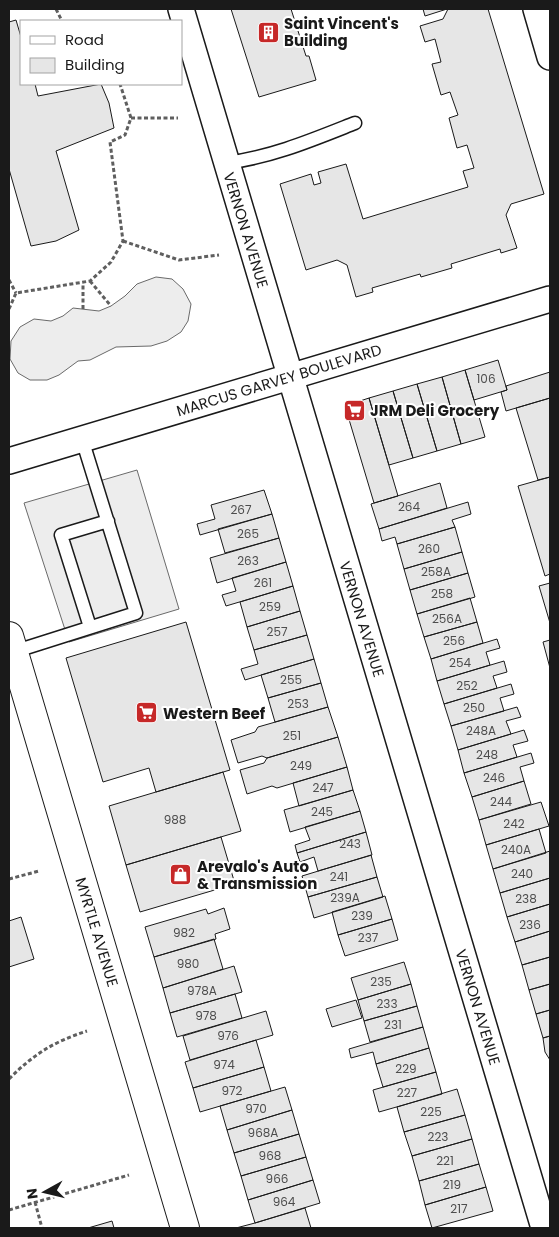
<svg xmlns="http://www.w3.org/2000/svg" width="559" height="1237" font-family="Poppins,sans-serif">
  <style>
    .built { fill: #ededed; stroke: #6a6a6a }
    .building { fill: #e6e6e6; stroke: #1a1a1a }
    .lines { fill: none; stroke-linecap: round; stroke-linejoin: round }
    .service-casing { stroke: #1a1a1a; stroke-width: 15 }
    .minor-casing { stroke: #1a1a1a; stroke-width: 28 }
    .primary-casing { stroke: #1a1a1a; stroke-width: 30 }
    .path { stroke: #5f5f5f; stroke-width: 3; stroke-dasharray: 4 2.5; stroke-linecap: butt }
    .service { stroke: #fff; stroke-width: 12 }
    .minor { stroke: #fff; stroke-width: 25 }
    .primary { stroke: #fff; stroke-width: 28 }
    .labels { text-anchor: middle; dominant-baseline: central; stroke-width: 4; stroke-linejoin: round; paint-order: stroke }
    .number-label { font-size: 12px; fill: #4d4d4d }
    .poi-label { font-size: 15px; font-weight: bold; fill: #1a1a1a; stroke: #fff; text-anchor: start }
    .street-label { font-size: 15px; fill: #1a1a1a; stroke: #fff }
  </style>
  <rect width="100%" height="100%" fill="#fff"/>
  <path class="built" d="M 156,277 L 172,279 L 183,289 L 191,304 L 188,321 L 181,332 L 167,341 L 151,346 L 116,347 L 90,360 L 78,361 L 59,375 L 47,380 L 30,380 L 18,373 L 10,359 L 11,341 L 20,327 L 34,319 L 51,321 L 63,316 L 73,308 L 99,311 L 111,306 L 125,296 L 137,284 Z
    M 137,470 L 179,609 L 69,642 L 24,503 Z"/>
  <path class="building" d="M 231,9 L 291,9 L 306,56 L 309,56 L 316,80 L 259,97 Z
    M 423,9 L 447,9 L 425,16 Z
    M 448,9 L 488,9 L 544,194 L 511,204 L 506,215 L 517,248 L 501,253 L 500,249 L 451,264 L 452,268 L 421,277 L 420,274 L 372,288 L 373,292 L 356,297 L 347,265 L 337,260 L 306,270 L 280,184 L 311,174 L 314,185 L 321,183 L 318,172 L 346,164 L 363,219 L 468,187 L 463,171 L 474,168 L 467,145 L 457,148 L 449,118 L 458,115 L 450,92 L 441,95 L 432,64 L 441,62 L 435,39 L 425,42 L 420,26 L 443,19 Z
    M 16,20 L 21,37 L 21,84 L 35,84 L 38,96 L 101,84 L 109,103 L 114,128 L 56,151 L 79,230 L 56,241 L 31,246 L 9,169 L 9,22 Z
    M 498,360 L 507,390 L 474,400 L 465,370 Z
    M 465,370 L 485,437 L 461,444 L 442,377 Z
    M 550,372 L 550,398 L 506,411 L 501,392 L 507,390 L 506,386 Z
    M 442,377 L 461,444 L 437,451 L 417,384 Z
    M 417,384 L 437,451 L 413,458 L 393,391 Z
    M 393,391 L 413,458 L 389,465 L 369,398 Z
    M 369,398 L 398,496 L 374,503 L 345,406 Z
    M 550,398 L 550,477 L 538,480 L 516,408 Z
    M 550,477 L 550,574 L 545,576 L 518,486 Z
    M 440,483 L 447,508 L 379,529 L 371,504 Z
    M 264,490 L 272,514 L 200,535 L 197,524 L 215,519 L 211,505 Z
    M 468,502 L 471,514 L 452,520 L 455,527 L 397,544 L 395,537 L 382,541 L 379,529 Z
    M 272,514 L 279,538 L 225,553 L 218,529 Z
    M 455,527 L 462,552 L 404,569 L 397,544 Z
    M 279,538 L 286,562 L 217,583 L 210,558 Z
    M 462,552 L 468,573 L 410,590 L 404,569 Z
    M 286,562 L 293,586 L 226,606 L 222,595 L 236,591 L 232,578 Z
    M 468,573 L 475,597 L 417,614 L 410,590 Z
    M 550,583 L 550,623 L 539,586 Z
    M 293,586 L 300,611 L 247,627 L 240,602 Z
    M 470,598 L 477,622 L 424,637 L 417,614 Z
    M 300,611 L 307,635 L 254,650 L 247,627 Z
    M 186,622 L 230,770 L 156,792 L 149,768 L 103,782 L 66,658 Z
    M 477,622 L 483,643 L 431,659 L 424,637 Z
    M 307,635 L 314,659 L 245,680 L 241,669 L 258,664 L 254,650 Z
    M 497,639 L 500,648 L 486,652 L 490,665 L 437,681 L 431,659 Z
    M 550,640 L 550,668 L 543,642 Z
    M 314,659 L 321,683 L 268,698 L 261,675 Z
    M 504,661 L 507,672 L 493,676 L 497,688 L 444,704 L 437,681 Z
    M 321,683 L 328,707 L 275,722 L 268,698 Z
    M 511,684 L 514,694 L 500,698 L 504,711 L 451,726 L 444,704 Z
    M 328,707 L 338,737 L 267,758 L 262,756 L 238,763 L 231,740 L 255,732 L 258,727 Z
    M 517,707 L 521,717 L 506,721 L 511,734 L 458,750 L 451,726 Z
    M 524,730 L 528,741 L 513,745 L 517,757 L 464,773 L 458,750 Z
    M 338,737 L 347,767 L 277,788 L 272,786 L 247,794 L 240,770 L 264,763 L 267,758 Z
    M 531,753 L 534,763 L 520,767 L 524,781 L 472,797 L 464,773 Z
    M 347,767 L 353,790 L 299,806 L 293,783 Z
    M 223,772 L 241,831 L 126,865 L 109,806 Z
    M 524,781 L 531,804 L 479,820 L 472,797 Z
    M 353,790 L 360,811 L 290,832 L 284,810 Z
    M 541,802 L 549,826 L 486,845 L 479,820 Z
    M 360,811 L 366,832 L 297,853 L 295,845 L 310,840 L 305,827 Z
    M 539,829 L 546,853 L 493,869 L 486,845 Z
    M 366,832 L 372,855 L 318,871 L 314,857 L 300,862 L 297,853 Z
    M 221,837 L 235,884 L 140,912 L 126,865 Z
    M 550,851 L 550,878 L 500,893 L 493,869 Z
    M 371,855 L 377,877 L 308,897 L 302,876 Z
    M 377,877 L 383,897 L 314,918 L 308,897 Z
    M 550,878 L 550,904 L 507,917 L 500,893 Z
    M 385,896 L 392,919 L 338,935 L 332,912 Z
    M 550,904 L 550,931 L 515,942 L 507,917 Z
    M 224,908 L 230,929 L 215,934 L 216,939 L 154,957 L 145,927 L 206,909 L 208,914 Z
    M 21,917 L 34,959 L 9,967 L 9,921 Z
    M 392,919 L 398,940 L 345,956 L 338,935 Z
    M 550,931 L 550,957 L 522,965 L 515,942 Z
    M 214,939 L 223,969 L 163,988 L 154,957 Z
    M 550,957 L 550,984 L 529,990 L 522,965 Z
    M 404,962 L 411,984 L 358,1000 L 351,978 Z
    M 234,966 L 242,992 L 170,1013 L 163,988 Z
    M 411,984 L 417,1006 L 364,1021 L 358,1000 Z
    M 550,984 L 550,1010 L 536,1014 L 529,990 Z
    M 235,994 L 242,1018 L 177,1037 L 170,1013 Z
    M 356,1000 L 362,1018 L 332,1027 L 326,1009 Z
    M 417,1006 L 423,1027 L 370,1042 L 364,1021 Z
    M 550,1010 L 550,1036 L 543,1038 L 536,1014 Z
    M 266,1011 L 273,1035 L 190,1060 L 183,1036 Z
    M 423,1027 L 429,1048 L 376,1064 L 373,1052 L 351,1058 L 349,1049 Z
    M 550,1036 L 550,1060 L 545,1052 L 543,1038 Z
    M 256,1040 L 264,1067 L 193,1088 L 185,1062 Z
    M 429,1048 L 436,1072 L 383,1087 L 376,1064 Z
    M 264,1067 L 271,1091 L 200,1112 L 193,1088 Z
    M 436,1072 L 442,1094 L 379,1112 L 373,1090 Z
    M 285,1087 L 292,1110 L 227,1130 L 220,1106 Z
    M 457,1089 L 465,1115 L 404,1132 L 397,1107 Z
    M 292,1110 L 299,1134 L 234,1153 L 227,1130 Z
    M 465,1115 L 472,1139 L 412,1156 L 404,1132 Z
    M 299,1134 L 306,1157 L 241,1176 L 234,1153 Z
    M 472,1139 L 479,1164 L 419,1181 L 412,1156 Z
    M 306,1157 L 313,1180 L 248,1200 L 241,1176 Z
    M 479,1164 L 486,1187 L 425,1205 L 419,1181 Z
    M 313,1180 L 320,1203 L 255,1223 L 248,1200 Z
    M 486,1187 L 493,1211 L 432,1228 L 425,1205 Z
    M 305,1208 L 311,1228 L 236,1228 L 255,1223 Z
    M 112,1221 L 114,1228 L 88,1228 Z"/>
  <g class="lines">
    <defs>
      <path id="service" d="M 226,163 C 272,157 312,140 355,123
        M 90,627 L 61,535 L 108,521
        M 13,652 L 136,613 L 82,439"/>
      <path id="minor" d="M 181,9 L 544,1228
        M 536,9 L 550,57
        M 9,461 L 550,299"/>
      <path id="primary" d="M 9,636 L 185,1228"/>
    </defs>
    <use href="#service" class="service-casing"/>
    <use href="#minor" class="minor-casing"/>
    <use href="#primary" class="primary-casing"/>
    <path class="path" d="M 56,9 L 62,21
      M 131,118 L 178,118
      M 123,241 L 179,260 L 219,255
      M 9,280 L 16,293
      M 90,281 L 111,306
      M 9,309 L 16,293 L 90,281 L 111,262 L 123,241 L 110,142 L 125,135 L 131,118 L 120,84
      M 83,309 L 83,283
      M 9,879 L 39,871
      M 9,1079 C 34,1054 53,1042 87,1031
      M 35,1202 L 42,1228
      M 9,1210 L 129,1175"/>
    <use href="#service" class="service"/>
    <use href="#minor" class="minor"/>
    <use href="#primary" class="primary"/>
  </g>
  <defs>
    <symbol id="building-square" viewBox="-11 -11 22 22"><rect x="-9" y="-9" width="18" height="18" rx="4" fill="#c62828" stroke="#fff"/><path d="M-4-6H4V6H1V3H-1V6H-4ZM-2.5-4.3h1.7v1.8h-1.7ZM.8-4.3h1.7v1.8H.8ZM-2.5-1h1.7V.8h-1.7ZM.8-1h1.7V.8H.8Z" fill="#fff"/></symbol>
    <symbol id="supermarket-square" viewBox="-11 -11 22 22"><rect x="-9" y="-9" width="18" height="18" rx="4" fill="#c62828" stroke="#fff"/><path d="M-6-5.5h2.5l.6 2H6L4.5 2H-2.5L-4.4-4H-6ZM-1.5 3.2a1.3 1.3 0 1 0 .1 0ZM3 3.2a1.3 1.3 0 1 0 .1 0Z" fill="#fff"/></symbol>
    <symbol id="shop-square" viewBox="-11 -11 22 22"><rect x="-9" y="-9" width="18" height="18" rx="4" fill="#c62828" stroke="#fff"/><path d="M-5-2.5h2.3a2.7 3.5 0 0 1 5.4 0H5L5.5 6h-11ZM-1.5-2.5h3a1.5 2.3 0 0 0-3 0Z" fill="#fff"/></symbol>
  </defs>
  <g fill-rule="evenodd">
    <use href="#building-square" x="256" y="20" width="25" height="25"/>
    <use href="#supermarket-square" x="342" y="398" width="25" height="25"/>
    <use href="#supermarket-square" x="134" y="700" width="25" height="25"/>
    <use href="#shop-square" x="168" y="862" width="25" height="25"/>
  </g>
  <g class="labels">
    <g class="number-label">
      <text x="486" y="378">106</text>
      <text x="409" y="506">264</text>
      <text x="241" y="509">267</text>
      <text x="248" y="533">265</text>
      <text x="429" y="548">260</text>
      <text x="248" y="560">263</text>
      <text x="436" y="571">258A</text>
      <text x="263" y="582">261</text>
      <text x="442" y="593">258</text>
      <text x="270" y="606">259</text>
      <text x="447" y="618">256A</text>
      <text x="277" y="631">257</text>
      <text x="454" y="640">256</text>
      <text x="460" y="662">254</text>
      <text x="291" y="679">255</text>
      <text x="467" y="685">252</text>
      <text x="298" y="703">253</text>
      <text x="474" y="707">250</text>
      <text x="481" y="730">248A</text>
      <text x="292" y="735">251</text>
      <text x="487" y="754">248</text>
      <text x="301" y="765">249</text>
      <text x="494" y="777">246</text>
      <text x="323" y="787">247</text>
      <text x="501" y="801">244</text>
      <text x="322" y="811">245</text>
      <text x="175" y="819">988</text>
      <text x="514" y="823">242</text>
      <text x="350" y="843">243</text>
      <text x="516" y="849">240A</text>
      <text x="522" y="873">240</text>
      <text x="339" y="876">241</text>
      <text x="345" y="897">239A</text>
      <text x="526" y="898">238</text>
      <text x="362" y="915">239</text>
      <text x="530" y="924">236</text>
      <text x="184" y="932">982</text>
      <text x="368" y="937">237</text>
      <text x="188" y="963">980</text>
      <text x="381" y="981">235</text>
      <text x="202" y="990">978A</text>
      <text x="387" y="1003">233</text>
      <text x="206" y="1015">978</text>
      <text x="393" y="1024">231</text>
      <text x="228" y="1035">976</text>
      <text x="224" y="1064">974</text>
      <text x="406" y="1068">229</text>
      <text x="232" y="1090">972</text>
      <text x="407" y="1092">227</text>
      <text x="256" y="1108">970</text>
      <text x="431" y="1111">225</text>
      <text x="263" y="1132">968A</text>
      <text x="438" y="1136">223</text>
      <text x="270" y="1155">968</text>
      <text x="445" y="1160">221</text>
      <text x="277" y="1178">966</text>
      <text x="452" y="1184">219</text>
      <text x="284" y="1201">964</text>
      <text x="459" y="1208">217</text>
    </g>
    <g class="poi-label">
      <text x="284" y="23">Saint Vincent's<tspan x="284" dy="17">Building</tspan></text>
      <text x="370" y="410">JRM Deli Grocery</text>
      <text x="163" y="713">Western Beef</text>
      <text x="197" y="866">Arevalo's Auto<tspan x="197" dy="17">&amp; Transmission</tspan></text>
    </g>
    <g class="street-label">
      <text transform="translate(246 230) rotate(73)">VERNON AVENUE</text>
      <text transform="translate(279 380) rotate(-17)">MARCUS GARVEY BOULEVARD</text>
      <text transform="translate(362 619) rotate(73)">VERNON AVENUE</text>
      <text transform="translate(97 932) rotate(73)">MYRTLE AVENUE</text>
      <text transform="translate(478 1007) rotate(73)">VERNON AVENUE</text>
    </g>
  </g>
  <rect width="559" height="1237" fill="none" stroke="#1a1a1a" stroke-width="20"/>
  <rect x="20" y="20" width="162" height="65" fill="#ffffff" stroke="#a3a3a3"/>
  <rect x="30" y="36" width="25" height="8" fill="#ffffff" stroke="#a3a3a3"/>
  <text x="65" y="45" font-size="15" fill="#1a1a1a">Road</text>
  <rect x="30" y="58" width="25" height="15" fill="#e6e6e6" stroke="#a3a3a3"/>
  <text x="65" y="70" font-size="15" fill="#1a1a1a">Building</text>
  <g transform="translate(45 1192) rotate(262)" stroke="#ffffff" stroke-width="4" paint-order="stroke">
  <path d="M0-4L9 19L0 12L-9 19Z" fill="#1a1a1a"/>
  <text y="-8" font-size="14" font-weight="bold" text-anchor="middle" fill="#1a1a1a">N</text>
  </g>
</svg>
